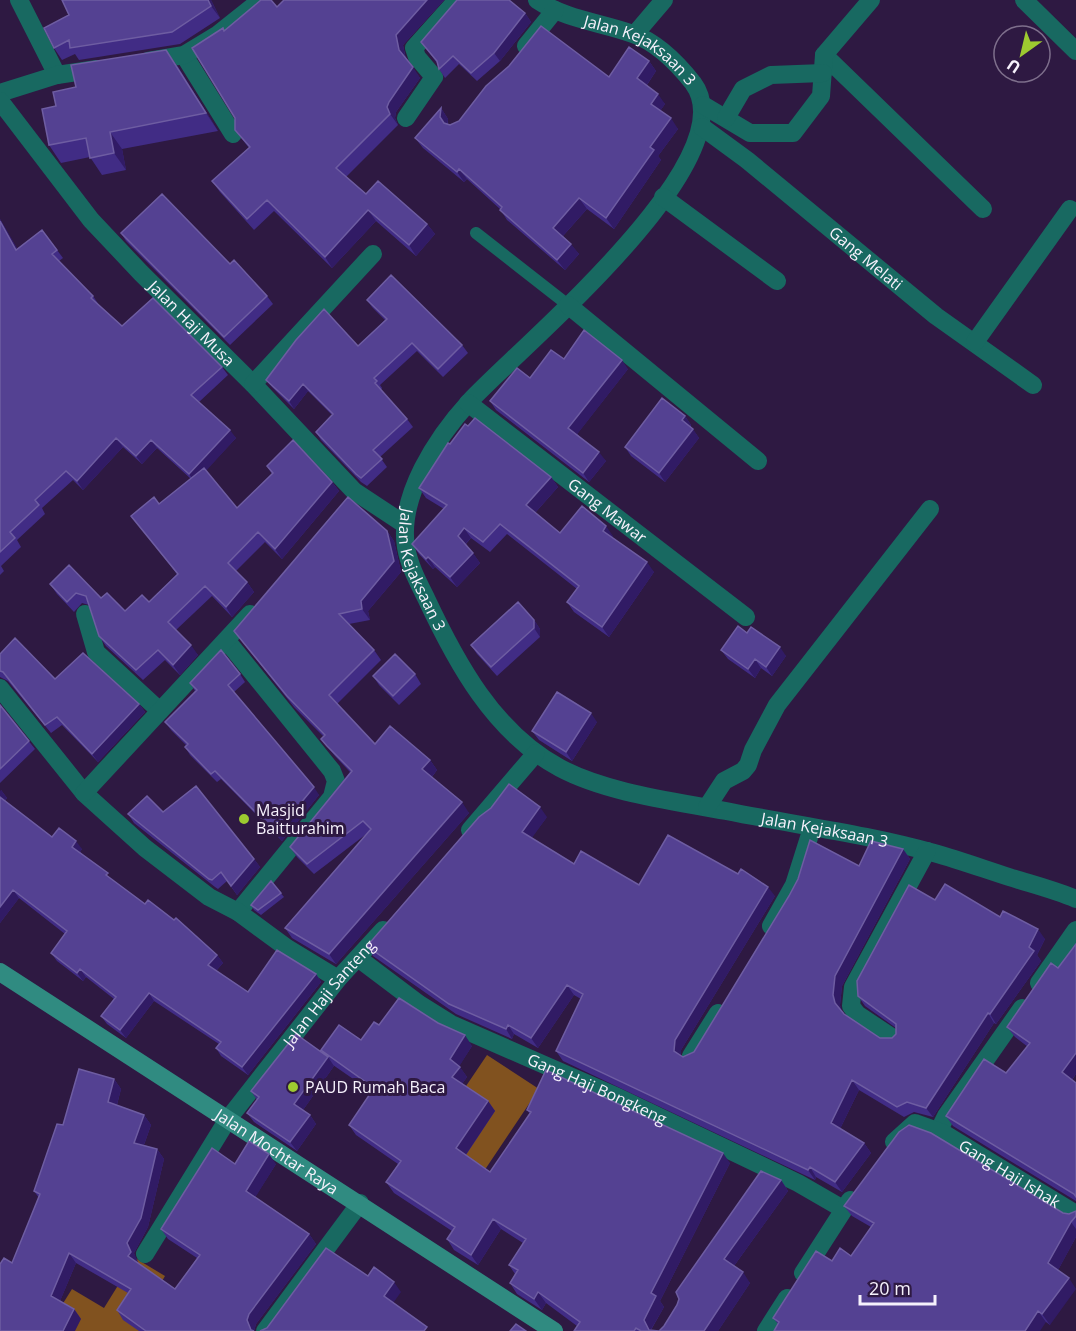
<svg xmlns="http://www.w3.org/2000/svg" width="1076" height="1331" font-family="'Open Sans',sans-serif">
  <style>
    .forest { fill: #81521f }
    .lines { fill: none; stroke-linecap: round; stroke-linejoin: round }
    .lane { stroke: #186961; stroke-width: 12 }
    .street { stroke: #186961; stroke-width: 18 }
    .secondary { stroke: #308b81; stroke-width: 18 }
    .wall { fill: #412c85 }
    .shaded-wall { fill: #311b65 }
    .building { fill: #544192; stroke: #6e5da2; stroke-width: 1.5 }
    .poi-dot { fill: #9dca30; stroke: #2e1942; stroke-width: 2 }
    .labels { text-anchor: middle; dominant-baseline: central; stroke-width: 6; stroke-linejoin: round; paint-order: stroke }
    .street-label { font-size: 16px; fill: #f6f1fc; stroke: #2e1942 }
    .poi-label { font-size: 16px; fill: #f6f1fc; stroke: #2e1942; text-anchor: start }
  </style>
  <rect width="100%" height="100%" fill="#2e1942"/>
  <path class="forest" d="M 487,1055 L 539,1089 L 470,1192 L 418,1157 Z
    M 135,1258 L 165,1276 L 141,1317 L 165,1331 L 52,1331 L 57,1313 L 72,1289 L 104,1308 Z"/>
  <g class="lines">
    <path class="lane" d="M 476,233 L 568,305"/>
    <g class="street">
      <path d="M 19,0 L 57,75"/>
      <path id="s1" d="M 537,0 C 567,20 600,22 633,34 C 656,42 678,64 693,83 C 750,159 519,348 470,401 C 437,437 398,496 406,547 C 409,565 418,582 426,598 C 456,662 494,733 560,768 C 607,793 674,801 726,811 C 795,825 867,834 934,853 C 959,860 984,869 1009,877 C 1031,884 1055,890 1076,899"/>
      <path d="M 1024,0 L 1076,51"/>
      <path d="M 635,34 L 664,0"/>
      <path d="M 526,46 L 555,10"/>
      <path d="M 184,55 L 233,134"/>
      <path d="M 824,55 L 983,209"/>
      <path d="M 148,61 L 184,55 L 217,35 L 261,0"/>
      <path d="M 0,93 L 57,75 L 97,69"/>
      <path id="s2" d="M 0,101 L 91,220 L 141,273 L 253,384 L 354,491 L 404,524"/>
      <path d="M 703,105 L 750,133 L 793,133 L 821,96 L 824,55 L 871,0"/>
      <path d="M 406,118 L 434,77 L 417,57 L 414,48 L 457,0"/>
      <path d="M 726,118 L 743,89 L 771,75 L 823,73"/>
      <path id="s3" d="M 702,127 L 747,160 L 936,316 L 1033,385"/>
      <path d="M 663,197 L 777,281"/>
      <path d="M 568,305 L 758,461"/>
      <path d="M 975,342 L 1070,209"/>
      <path d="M 253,384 L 373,254"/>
      <path id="s4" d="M 468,403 L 746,617"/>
      <path d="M 85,614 L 96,652 L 160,711"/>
      <path d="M 227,641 L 332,771 L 336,781 L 332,797 L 238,912"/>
      <path d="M 0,688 L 84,793 L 145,848 L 209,897 L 238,912 L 287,948 L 338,979"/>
      <path d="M 84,793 L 250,614"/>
      <path d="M 707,807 L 724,781 L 743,771 L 748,765 L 753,750 L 777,705 L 930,509"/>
      <path d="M 470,830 L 536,753"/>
      <path d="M 771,926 L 794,885 L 812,828"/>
      <path id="s5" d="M 358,958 L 419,1004 L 451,1024 L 620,1098 L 798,1183 L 843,1209"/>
      <path d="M 1039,983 L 1076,930"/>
      <path d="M 893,1038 L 857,1014 L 851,1006 L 853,987 L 927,851"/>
      <path d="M 691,1056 L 718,1013"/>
      <path d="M 943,1133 L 941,1126 L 946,1116 L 1022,1008"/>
      <path id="s6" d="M 894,1142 L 915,1123 L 943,1133 L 1076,1214"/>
      <path id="s7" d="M 145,1254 L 228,1119 L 338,979 L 383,930"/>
      <path d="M 803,1273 L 850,1200"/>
      <path d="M 265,1331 L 360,1203"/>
      <path d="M 766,1331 L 787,1298"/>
    </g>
    <path class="secondary" id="s8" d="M 0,972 L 554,1331"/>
  </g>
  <path class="wall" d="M 62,0 L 211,0 L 220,18 L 180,44 L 79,60 L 75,54 L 62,60 L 54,48 L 69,15 Z
    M 284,0 L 444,0 L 403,45 L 406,59 L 420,78 L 396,112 L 395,118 L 398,125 L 346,177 L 366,194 L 427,224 L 435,234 L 416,256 L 376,221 L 332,268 L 274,211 L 254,230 L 220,192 L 212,181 L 249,148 L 235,130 L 235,118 L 225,31 L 277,7 Z
    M 525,13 L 531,22 L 500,61 L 477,81 L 459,64 L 445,78 L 439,69 L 437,63 L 421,42 Z
    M 649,61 L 656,71 L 647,85 L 665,104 L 660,111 L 678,129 L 658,156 L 661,160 L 614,229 L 587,209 L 563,236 L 579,254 L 565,270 L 507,220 L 500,209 L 467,179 L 464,182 L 423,148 L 415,138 L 441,108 L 448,119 L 448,124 L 450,125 L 609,77 Z
    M 178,67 L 218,131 L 122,149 L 126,170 L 102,175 L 90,157 L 61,163 L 49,145 L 56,106 Z
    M 0,219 L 17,249 L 42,230 L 63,258 L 59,261 L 93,296 L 99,305 L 122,326 L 222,367 L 228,375 L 199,402 L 236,438 L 206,470 L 237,508 L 272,474 L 267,466 L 332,482 L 339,491 L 282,559 L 265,542 L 236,571 L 247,582 L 254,592 L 232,617 L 212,596 L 176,630 L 198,655 L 180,675 L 165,660 L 143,680 L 106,646 L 99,636 L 89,605 L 82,603 L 74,612 L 57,594 L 50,584 L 101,598 L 125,611 L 149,602 L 177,574 L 131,516 L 159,504 L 191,479 L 157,448 L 142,464 L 123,447 L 83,490 L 73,480 L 42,508 L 45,514 L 17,540 L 21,547 L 1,566 L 4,571 L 0,575 Z
    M 121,233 L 230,264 L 267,296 L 273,304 L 230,345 L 126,241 Z
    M 367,300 L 462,345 L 468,353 L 443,377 L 417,351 L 380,385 L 382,388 L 381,390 L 407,419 L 413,427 L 380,457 L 387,467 L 367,486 L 361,482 L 321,440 L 316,432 L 332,415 L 308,391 L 294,409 L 272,387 L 266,380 L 358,346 L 385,320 L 372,307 Z
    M 564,359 L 628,369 L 577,434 L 606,461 L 589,482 L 496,410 L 490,401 Z
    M 685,416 L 691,425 L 691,427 L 699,438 L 665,482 L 631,456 L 625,447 Z
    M 450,444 L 551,477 L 558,487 L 535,513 L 560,533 L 613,536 L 612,537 L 654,572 L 609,637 L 574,612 L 567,602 L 577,589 L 507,534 L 490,552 L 471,538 L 466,544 L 480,563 L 457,587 L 435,567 L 433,569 L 419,554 L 412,544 L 444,509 L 426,498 L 419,488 Z
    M 387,531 L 394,541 L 401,572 L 368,611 L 370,620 L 349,624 L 374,650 L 381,660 L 337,704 L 375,744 L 430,760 L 437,770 L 432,777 L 469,813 L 336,964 L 292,938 L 285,928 L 369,832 L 314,874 L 297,857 L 290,847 L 350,772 L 335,756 L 321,739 L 324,737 L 294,707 L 234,631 Z
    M 534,620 L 540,629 L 540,637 L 497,676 L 477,654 L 471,645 Z
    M 747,633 L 786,656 L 772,676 L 761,668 L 755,678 L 728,659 L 721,650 Z
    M 0,654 L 55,679 L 139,704 L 145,712 L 98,762 L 62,725 L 51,733 L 8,681 L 0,677 Z
    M 240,674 L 245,682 L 234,692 L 319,795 L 282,841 L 221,779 L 217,782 L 190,755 L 185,747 L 186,745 L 171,730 L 165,722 L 195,691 L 190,683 Z
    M 415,674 L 421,684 L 399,705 L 379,685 L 373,676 Z
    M 0,705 L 35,749 L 0,783 Z
    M 597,722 L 572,761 L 539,740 L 532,731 Z
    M 1,790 L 7,798 L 5,801 L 52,837 L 82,849 L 80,852 L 113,881 L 217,955 L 223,963 L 216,971 L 248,992 L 316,974 L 321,982 L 248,1075 L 221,1056 L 216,1048 L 219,1044 L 154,1001 L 126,1038 L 107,1024 L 101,1016 L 114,999 L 86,977 L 83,981 L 57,961 L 51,953 L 65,934 L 19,898 L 0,923 Z
    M 163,812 L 254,859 L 260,867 L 237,895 L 227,881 L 218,889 L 215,887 L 134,823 L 128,814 Z
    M 547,817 L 531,838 L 574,864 L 639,885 L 775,896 L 681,1050 L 681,1056 L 683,1057 L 694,1052 L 859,866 L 903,849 L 910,859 L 842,986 L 840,1005 L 841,1011 L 844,1014 L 880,1038 L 892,1038 L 896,1034 L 896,1028 L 865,1006 L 858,996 L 935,900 L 1000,917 L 1045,939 L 1037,955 L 1041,961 L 996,1024 L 994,1023 L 933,1117 L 914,1112 L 904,1117 L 859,1090 L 840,1129 L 864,1143 L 871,1153 L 842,1192 L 816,1177 L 815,1180 L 563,1061 L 556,1051 L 581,999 L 574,995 L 538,1048 L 514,1034 L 512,1039 L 456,1014 L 373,956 L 367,946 Z
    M 271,881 L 284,897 L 261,915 L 254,910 L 251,905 Z
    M 379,1025 L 472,1046 L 459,1066 L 467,1077 L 462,1084 L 488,1101 L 495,1111 L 466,1155 L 490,1172 L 530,1114 L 527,1110 L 730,1163 L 660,1301 L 664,1307 L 651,1330 L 659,1331 L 664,1326 L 781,1180 L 788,1191 L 734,1266 L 750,1283 L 718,1331 L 574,1331 L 577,1326 L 546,1303 L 542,1310 L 517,1294 L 510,1283 L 515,1274 L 509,1265 L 523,1243 L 501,1229 L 478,1265 L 454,1250 L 447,1239 L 452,1231 L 394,1193 L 386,1182 L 398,1164 L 356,1135 L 349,1125 L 372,1092 L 333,1065 L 334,1066 L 303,1110 L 310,1115 L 316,1124 L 297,1151 L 254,1122 L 247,1113 L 257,1100 L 251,1091 L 323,1053 L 321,1050 L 361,1040 Z
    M 1007,1027 L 1076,1074 L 1072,1080 L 1076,1083 L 1076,1201 L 953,1126 L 946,1116 L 1006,1073 L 1028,1047 L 1015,1037 Z
    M 114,1079 L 121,1089 L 117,1105 L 144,1115 L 151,1125 L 144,1145 L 157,1149 L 164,1159 L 148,1227 L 134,1253 L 137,1263 L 175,1289 L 197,1258 L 168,1239 L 161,1229 L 235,1164 L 276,1164 L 255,1197 L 309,1234 L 316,1244 L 256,1324 L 254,1331 L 139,1331 L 123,1320 L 117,1310 L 128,1293 L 76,1263 L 60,1301 L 74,1309 L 81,1319 L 12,1263 L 39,1198 L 34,1191 L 63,1125 Z
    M 844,1206 L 1063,1213 L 1069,1214 L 1076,1211 L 1076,1237 L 1058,1270 L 1050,1325 L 1046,1322 L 778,1324 L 773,1318 L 832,1261 L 851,1256 L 871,1227 L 852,1216 Z"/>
  <path class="shaded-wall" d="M 208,0 L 211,0 L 220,18 L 211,6 Z
    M 427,0 L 444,0 L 403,45 L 406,61 L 399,50 L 396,35 Z
    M 525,13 L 531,22 L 500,61 L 494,53 Z
    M 166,50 L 178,67 L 218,131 L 206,113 Z
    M 649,61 L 656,71 L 644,89 L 637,78 Z
    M 413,67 L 420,78 L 396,112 L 395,118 L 398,125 L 390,114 L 387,107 L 389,102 Z
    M 658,94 L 665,104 L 658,114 L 651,104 Z
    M 441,108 L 448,119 L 447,128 L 440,117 Z
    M 671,118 L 678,129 L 658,156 L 661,160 L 614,229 L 606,218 L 650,147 Z
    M 110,132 L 122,149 L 126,170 L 114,153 Z
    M 459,169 L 467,179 L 464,182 L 457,172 Z
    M 579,198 L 587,209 L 561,238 L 553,228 Z
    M 368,210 L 376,221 L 332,268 L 325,257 Z
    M 0,219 L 23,258 L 16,250 L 0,221 Z
    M 427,224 L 435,234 L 416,256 L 409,245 Z
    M 571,244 L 579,254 L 565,270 L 557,260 Z
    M 622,360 L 628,369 L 575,437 L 568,428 Z
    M 303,384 L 308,391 L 294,409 L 289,401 Z
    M 685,416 L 691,425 L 688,429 L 682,420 Z
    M 693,429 L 699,438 L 665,482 L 659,473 Z
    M 230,430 L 236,438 L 195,483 L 189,474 Z
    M 116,438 L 123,447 L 83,490 L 77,481 Z
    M 151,440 L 157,448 L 142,464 L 136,456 Z
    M 599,452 L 606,461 L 589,482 L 583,473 Z
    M 551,477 L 558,487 L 533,515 L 526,505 Z
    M 332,482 L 339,491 L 282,559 L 275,549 Z
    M 606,526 L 613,536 L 610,540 L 603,531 Z
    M 464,528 L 471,538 L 464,545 L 458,536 Z
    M 387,531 L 394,541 L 401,572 L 368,611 L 370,620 L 362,609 L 361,601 Z
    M 473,553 L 480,563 L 457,587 L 450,577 Z
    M 428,557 L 435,567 L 433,569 L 426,559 Z
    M 647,562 L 654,572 L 609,637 L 602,627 Z
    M 247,582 L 254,592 L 232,617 L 226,607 Z
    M 534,620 L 540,629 L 540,637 L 534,628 Z
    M 191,645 L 198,655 L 180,675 L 173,665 Z
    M 780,647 L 786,656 L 772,676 L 766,667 Z
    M 755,659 L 761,668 L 755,678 L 748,669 Z
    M 139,704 L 145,712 L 98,762 L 92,754 Z
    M 591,713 L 597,722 L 572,761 L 566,752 Z
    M 430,760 L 437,770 L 430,779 L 422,769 Z
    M 314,787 L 319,795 L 282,841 L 276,833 Z
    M 1,790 L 7,798 L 3,803 L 0,799 L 0,791 Z
    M 462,802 L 469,813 L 336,964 L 329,954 Z
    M 540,807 L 547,817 L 529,842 L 522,832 Z
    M 76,841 L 82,849 L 78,855 L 72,847 Z
    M 903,849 L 910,859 L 842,986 L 840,1005 L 842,1013 L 835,1003 L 833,995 L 835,976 Z
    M 254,859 L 260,867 L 237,895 L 231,886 Z
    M 768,887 L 775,896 L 681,1050 L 681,1061 L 674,1051 L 675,1040 Z
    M 13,890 L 19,898 L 0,923 L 0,907 Z
    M 1038,929 L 1045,939 L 1037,955 L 1041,961 L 996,1024 L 990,1014 Z
    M 217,955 L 223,963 L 214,973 L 208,965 Z
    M 80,969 L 86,977 L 83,981 L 77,973 Z
    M 316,974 L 321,982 L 248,1075 L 242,1067 Z
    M 567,985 L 574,995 L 538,1048 L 531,1038 Z
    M 149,993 L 154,1001 L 126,1038 L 120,1030 Z
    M 988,1013 L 994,1023 L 933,1117 L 926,1108 Z
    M 508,1025 L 514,1034 L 512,1039 L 506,1029 Z
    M 465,1035 L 472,1046 L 457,1070 L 450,1059 Z
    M 1076,1053 L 1076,1074 L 1069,1083 L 1062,1072 Z
    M 328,1057 L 334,1066 L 301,1113 L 294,1104 Z
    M 460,1067 L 467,1077 L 460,1087 L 452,1077 Z
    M 114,1079 L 121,1089 L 115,1112 L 108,1102 Z
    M 852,1080 L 859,1090 L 838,1133 L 831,1123 Z
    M 488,1101 L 495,1111 L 463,1159 L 456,1148 Z
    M 144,1115 L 151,1125 L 141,1153 L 134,1143 Z
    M 310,1115 L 316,1124 L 297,1151 L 290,1142 Z
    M 864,1143 L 871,1153 L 842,1192 L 835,1182 Z
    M 157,1149 L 164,1159 L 148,1227 L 134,1253 L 138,1262 L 135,1266 L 128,1256 L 127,1243 Z
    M 723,1153 L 730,1163 L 660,1301 L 664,1307 L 650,1331 L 644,1320 L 651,1293 Z
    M 269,1154 L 276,1164 L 253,1201 L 246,1191 Z
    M 810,1167 L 816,1177 L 815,1180 L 808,1170 Z
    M 781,1180 L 788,1191 L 731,1270 L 724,1259 Z
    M 493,1219 L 501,1229 L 478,1265 L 471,1255 Z
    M 1071,1222 L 1076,1229 L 1076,1237 L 1056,1274 L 1048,1263 Z
    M 309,1234 L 316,1244 L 256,1324 L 254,1331 L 252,1331 L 247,1320 L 249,1314 Z
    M 69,1253 L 76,1263 L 58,1306 L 51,1296 Z
    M 743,1272 L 750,1283 L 718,1331 L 704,1331 Z
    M 1069,1278 L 1076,1289 L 1050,1325 L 1042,1314 Z
    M 394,1282 L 401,1292 L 391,1306 L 384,1296 Z
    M 538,1292 L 546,1303 L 542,1310 L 534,1299 Z
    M 74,1309 L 81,1319 L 75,1331 L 63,1331 Z
    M 1038,1311 L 1046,1322 L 1040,1331 L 1025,1331 Z"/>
  <path class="building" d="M 62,0 L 208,0 L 211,6 L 172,32 L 70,48 L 69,40 L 54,48 L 44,28 L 69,15 Z
    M 261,0 L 271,0 L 277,7 L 284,0 L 427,0 L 396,35 L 399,50 L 413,67 L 389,102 L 387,107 L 390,114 L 336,168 L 366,194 L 378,181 L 427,224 L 409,245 L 368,210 L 325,257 L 267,200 L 247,219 L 212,181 L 250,147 L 235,130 L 235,118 L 192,48 L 223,28 L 224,31 Z
    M 457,0 L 509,0 L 525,13 L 494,53 L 471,73 L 453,56 L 439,69 L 437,61 L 421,42 Z
    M 541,26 L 609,77 L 629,47 L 649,61 L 637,78 L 658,94 L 651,104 L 671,118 L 650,147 L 654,150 L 606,218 L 579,198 L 553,228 L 571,244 L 557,260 L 500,210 L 502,207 L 459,169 L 457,172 L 415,138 L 441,108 L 440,117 L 444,123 L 450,125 L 459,121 L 486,86 L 509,66 Z
    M 166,50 L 206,113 L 110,132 L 114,153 L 90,158 L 86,138 L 49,145 L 42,109 L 56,106 L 53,92 L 76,87 L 71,65 Z
    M 162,194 L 230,264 L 234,260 L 267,296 L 224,337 L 121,233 Z
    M 0,221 L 16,250 L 42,230 L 57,250 L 52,254 L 93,296 L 91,298 L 122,326 L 153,298 L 222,367 L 191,395 L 230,430 L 189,474 L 151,440 L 136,456 L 116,438 L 77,481 L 66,471 L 35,500 L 39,505 L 10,532 L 15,538 L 0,552 Z
    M 391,275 L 462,345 L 438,369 L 412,343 L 374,378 L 377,381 L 375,383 L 407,419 L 373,450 L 382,459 L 361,478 L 356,474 L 316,432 L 333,414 L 303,384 L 289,401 L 266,380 L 296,340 L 324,309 L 358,346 L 387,319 L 367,300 Z
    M 584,330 L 622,360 L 568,428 L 599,452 L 583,473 L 490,401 L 517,368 L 530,378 L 551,350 L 564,359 Z
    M 662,398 L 685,416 L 682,420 L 693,429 L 659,473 L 625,447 Z
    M 475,418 L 551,477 L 526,505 L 560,533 L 582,506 L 606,526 L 603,531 L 647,562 L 602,627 L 567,602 L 579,586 L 500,524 L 483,542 L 464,528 L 458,536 L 473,553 L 450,577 L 428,557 L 426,559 L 412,544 L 447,505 L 419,488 L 448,443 L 450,444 L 465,424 L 468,426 Z
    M 293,440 L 332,482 L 275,549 L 258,532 L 228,563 L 247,582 L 226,607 L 205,586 L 168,622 L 191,645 L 173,665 L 158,650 L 136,670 L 99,636 L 86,596 L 76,593 L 67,602 L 50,584 L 69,565 L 101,598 L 107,593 L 125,611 L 142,595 L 149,602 L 178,574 L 131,516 L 154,497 L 159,504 L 204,468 L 237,508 L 273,473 L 267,466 Z
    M 348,497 L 387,531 L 394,561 L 361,601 L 362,609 L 339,614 L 374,650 L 329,695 L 375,744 L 390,726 L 430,760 L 422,769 L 462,802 L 329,954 L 285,928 L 371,829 L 363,821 L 307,864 L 290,847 L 352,771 L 327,746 L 321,739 L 325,735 L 287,696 L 234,631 Z
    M 518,602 L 534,620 L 534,628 L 491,667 L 471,645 Z
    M 738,626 L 747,633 L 751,627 L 780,647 L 766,667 L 755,659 L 748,669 L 721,650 Z
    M 15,638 L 55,679 L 83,653 L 139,704 L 92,754 L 57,717 L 45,725 L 3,672 L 0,671 L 0,654 Z
    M 221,650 L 240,674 L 228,685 L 314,787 L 276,833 L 215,771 L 211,774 L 185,747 L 188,744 L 165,722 L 197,690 L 190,683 Z
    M 395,654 L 415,674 L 393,696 L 373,676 Z
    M 557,692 L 591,713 L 566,752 L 532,731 Z
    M 0,705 L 29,741 L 0,769 Z
    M 509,784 L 540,807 L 522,832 L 574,864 L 581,851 L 639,885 L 668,835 L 738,874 L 741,869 L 768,887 L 675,1040 L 674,1051 L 683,1057 L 694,1052 L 789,896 L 798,879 L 810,840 L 859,866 L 871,841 L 903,849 L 835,976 L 833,995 L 835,1003 L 844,1014 L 880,1038 L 892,1038 L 896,1034 L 896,1024 L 858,996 L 857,981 L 909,885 L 935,900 L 945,884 L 1000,917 L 1003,911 L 1038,929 L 1029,947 L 1034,951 L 990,1014 L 988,1013 L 926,1108 L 907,1102 L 897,1107 L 852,1080 L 831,1123 L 864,1143 L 835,1182 L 810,1167 L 808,1170 L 556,1051 L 583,994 L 567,985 L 531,1038 L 508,1025 L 506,1029 L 449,1004 L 367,946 L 479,817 L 491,808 Z
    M 196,786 L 254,859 L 231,886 L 221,872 L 212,880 L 209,879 L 128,814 L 147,796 L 163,812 Z
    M 0,797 L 52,837 L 59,828 L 76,841 L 72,847 L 108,873 L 106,875 L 145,904 L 148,900 L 174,920 L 176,918 L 217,955 L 208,965 L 248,992 L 277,950 L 316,974 L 242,1067 L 216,1048 L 221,1042 L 149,993 L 120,1030 L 101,1016 L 116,997 L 80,969 L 77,973 L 51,953 L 67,931 L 13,890 L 0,907 Z
    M 271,881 L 281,893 L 258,910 L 251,905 Z
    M 1076,944 L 1076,1053 L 1062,1072 L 1076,1083 L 1076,1197 L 1074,1194 L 946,1116 L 984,1059 L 1006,1073 L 1030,1043 L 1007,1027 L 1051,963 L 1058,968 Z
    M 399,998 L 438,1023 L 465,1035 L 450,1059 L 460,1067 L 452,1077 L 488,1101 L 456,1148 L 490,1172 L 531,1112 L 527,1110 L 546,1070 L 723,1153 L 651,1293 L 656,1296 L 644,1320 L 649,1330 L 659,1331 L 664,1326 L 677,1305 L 679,1299 L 676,1292 L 761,1171 L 781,1180 L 724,1259 L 743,1272 L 704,1331 L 641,1331 L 636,1328 L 634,1331 L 574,1331 L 580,1322 L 538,1292 L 534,1299 L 510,1283 L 518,1270 L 509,1265 L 526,1239 L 493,1219 L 471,1255 L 447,1239 L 455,1227 L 386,1182 L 401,1161 L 349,1125 L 374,1088 L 321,1050 L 339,1025 L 361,1040 L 374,1022 L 379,1025 Z
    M 296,1034 L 328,1057 L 294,1104 L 310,1115 L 290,1142 L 247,1113 L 259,1097 L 251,1091 Z
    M 79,1069 L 114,1079 L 108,1102 L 144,1115 L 134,1143 L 157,1149 L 141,1218 L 127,1243 L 131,1252 L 128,1256 L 175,1289 L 200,1255 L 161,1229 L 212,1148 L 235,1164 L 249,1141 L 269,1154 L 246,1191 L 309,1234 L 249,1314 L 247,1320 L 251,1330 L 254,1331 L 146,1331 L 117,1310 L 131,1289 L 69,1253 L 51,1296 L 74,1309 L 63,1331 L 0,1331 L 0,1264 L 4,1258 L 12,1263 L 40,1194 L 34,1191 L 57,1124 L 63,1125 Z
    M 909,1125 L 931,1133 L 1063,1213 L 1069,1214 L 1076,1211 L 1076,1216 L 1071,1222 L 1048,1263 L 1069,1278 L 1042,1314 L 1038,1311 L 1025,1331 L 774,1331 L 779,1322 L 773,1318 L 816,1251 L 832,1261 L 840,1248 L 851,1256 L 874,1223 L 844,1206 L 899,1132 Z
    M 326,1248 L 368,1276 L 374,1267 L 394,1282 L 384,1296 L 427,1327 L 424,1331 L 260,1331 L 267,1328 Z
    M 516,1324 L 526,1331 L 510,1331 Z"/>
  <g class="poi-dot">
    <circle cx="244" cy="819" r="6"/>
    <circle cx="293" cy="1087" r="6"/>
  </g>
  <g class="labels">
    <g class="street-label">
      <text stroke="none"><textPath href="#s1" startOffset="116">Jalan Kejaksaan 3</textPath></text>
      <text stroke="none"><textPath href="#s3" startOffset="210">Gang Melati</textPath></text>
      <text stroke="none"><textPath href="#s2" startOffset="294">Jalan Haji Musa</textPath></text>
      <text stroke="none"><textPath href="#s4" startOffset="176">Gang Mawar</textPath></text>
      <text stroke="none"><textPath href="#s1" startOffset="778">Jalan Kejaksaan 3</textPath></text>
      <text stroke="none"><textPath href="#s1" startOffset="1300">Jalan Kejaksaan 3</textPath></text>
      <text stroke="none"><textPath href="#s7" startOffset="320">Jalan Haji Santeng</textPath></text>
      <text stroke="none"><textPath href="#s5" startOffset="274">Gang Haji Bongkeng</textPath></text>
      <text stroke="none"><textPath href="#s8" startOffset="330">Jalan Mochtar Raya</textPath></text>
      <text stroke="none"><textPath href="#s6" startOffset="136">Gang Haji Ishak</textPath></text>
    </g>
    <g class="poi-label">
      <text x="256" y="810">Masjid<tspan x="256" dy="18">Baitturahim</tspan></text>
      <text x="305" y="1087">PAUD Rumah Baca</text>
    </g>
  </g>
  <g transform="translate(1022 54) rotate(214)"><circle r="28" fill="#2e1942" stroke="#7e6f8c" stroke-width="1.5"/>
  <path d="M0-4.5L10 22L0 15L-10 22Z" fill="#9dca30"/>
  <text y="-9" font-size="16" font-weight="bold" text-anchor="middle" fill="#f6f1fc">U</text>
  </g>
  <path d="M860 1295v9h75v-9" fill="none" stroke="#f6f1fc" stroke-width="3"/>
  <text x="869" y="1295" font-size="18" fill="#f6f1fc" stroke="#2e1942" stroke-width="4.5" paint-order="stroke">20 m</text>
</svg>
